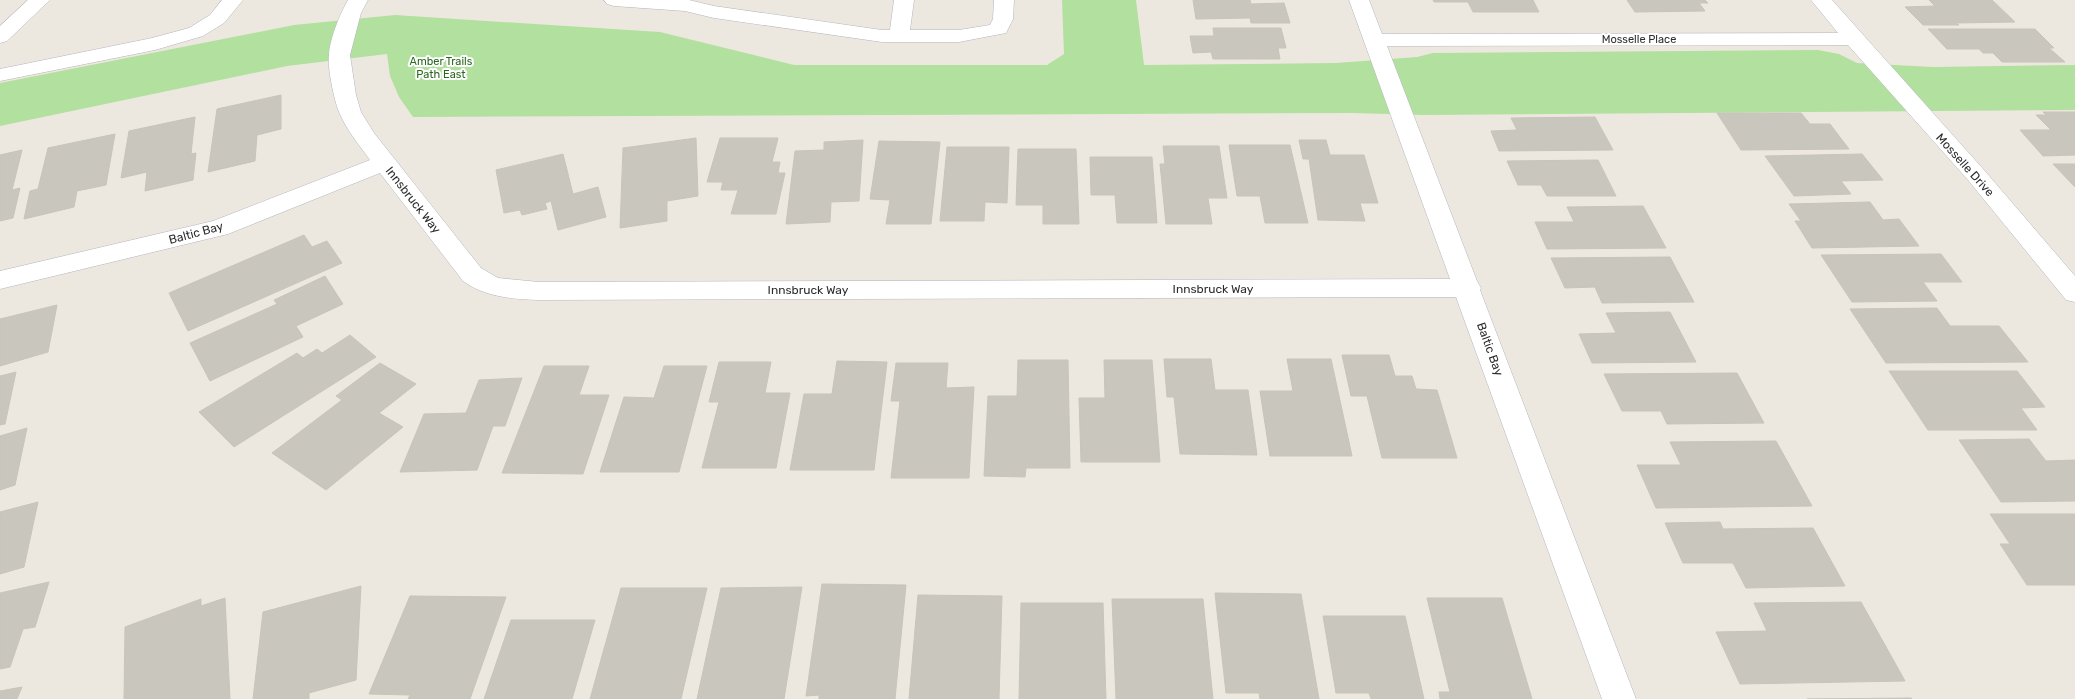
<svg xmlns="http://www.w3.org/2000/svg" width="2075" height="699" font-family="Rubik,sans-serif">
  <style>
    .green { fill: #b2e09f }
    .building { fill: #c9c6be; stroke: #c8c4b9 }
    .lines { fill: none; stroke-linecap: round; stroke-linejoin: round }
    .minor-casing { stroke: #b3b5bf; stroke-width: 1 }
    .minor { fill: #fff; fill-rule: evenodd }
    .labels { text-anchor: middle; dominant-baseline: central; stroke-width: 4; stroke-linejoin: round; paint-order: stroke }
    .far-street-label { font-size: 11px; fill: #2c2c2c; stroke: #fff }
    .far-park-label { font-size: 11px; fill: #2a671f; stroke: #fff }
    .street-label { font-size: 12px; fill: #2c2c2c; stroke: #fff }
  </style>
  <rect width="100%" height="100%" fill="#ede8df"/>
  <path class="green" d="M 1062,0 L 1136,0 L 1144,65 L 1336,63 L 1417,57 L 1433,53 L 1818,50 L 1839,54 L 1857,63 L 1933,67 L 2075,65 L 2075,110 L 1424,115 L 1352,113 L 413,117 L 399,97 L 390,76 L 387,54 L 287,66 L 0,126 L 0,83 L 294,25 L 395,15 L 660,32 L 794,65 L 1047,65 L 1064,54 Z"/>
  <path class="building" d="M 1193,0 L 1250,0 L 1251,4 L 1284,3 L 1290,23 L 1251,23 L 1250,18 L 1196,19 Z
    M 1433,0 L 1533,0 L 1539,12 L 1473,12 L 1468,2 L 1434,2 Z
    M 1627,0 L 1705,0 L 1708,3 L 1699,3 L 1705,11 L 1635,12 Z
    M 1929,0 L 1992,0 L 2015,22 L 1956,23 L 1959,25 L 1923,25 L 1905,7 L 1935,6 Z
    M 1213,28 L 1281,28 L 1286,48 L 1278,48 L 1280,59 L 1213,59 L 1211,52 L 1193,53 L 1190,36 L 1214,36 Z
    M 1928,29 L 2035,29 L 2054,48 L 2049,48 L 2065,62 L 2002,62 L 1993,53 L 1983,53 L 1979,49 L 1947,49 Z
    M 281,95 L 281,129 L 257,135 L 255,161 L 208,172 L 217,109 Z
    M 2043,112 L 2075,112 L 2075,155 L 2043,156 L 2020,130 L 2051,130 L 2036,115 L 2046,115 Z
    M 1717,113 L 1801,113 L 1810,124 L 1830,124 L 1849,149 L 1741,150 Z
    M 195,117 L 191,154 L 196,153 L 193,180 L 145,191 L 147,172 L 121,178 L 129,131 Z
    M 1595,117 L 1613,150 L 1499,151 L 1491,131 L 1517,130 L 1511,118 Z
    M 115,134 L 106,185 L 77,191 L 74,207 L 24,219 L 30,191 L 38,189 L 48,148 Z
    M 696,138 L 698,196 L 667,201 L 667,221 L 620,228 L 623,148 Z
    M 720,138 L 778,138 L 772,162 L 780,162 L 778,173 L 785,173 L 776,214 L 731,214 L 738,190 L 721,190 L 723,182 L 707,182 Z
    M 863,140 L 859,201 L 831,202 L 830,222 L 786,224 L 795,151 L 824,150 L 824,142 Z
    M 1299,140 L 1326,140 L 1330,155 L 1364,155 L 1378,203 L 1360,203 L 1365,221 L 1318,220 L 1309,159 L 1303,159 Z
    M 879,141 L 940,142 L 931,224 L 886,224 L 890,200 L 870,199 Z
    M 1229,145 L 1290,145 L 1308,223 L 1265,223 L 1260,196 L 1237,196 Z
    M 1163,146 L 1219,146 L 1227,198 L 1208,198 L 1212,224 L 1166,224 L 1160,164 L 1165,164 Z
    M 947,147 L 1009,147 L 1007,203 L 985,202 L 984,221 L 940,221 Z
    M 1018,149 L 1076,149 L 1079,224 L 1043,224 L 1043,205 L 1016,205 Z
    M 22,150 L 12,190 L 20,188 L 13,218 L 0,221 L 0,155 Z
    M 563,154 L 573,194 L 598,187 L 606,217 L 558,230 L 551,201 L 545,203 L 547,209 L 522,215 L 520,210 L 504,213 L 496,170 Z
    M 1862,154 L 1883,180 L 1841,181 L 1851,194 L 1794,196 L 1765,156 Z
    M 1090,157 L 1152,157 L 1157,223 L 1117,223 L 1115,195 L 1091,195 Z
    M 1598,160 L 1616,196 L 1547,196 L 1541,185 L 1518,185 L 1507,161 Z
    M 2053,164 L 2075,164 L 2075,187 Z
    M 1870,202 L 1883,220 L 1899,219 L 1919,246 L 1812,248 L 1795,221 L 1801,221 L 1789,204 Z
    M 1643,206 L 1666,248 L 1547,249 L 1535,222 L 1574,222 L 1567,207 Z
    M 304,235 L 312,247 L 327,241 L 342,263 L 188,331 L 169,293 Z
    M 1941,254 L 1962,282 L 1923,282 L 1937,301 L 1852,302 L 1821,255 Z
    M 1670,257 L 1694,302 L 1602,303 L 1595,287 L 1565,288 L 1551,258 Z
    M 325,276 L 343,304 L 296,326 L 303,337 L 210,381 L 190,343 L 277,304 L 274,300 Z
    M 57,305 L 48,352 L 0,366 L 0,319 Z
    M 1937,308 L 1950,326 L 1999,326 L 2028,362 L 1886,363 L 1850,309 Z
    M 1670,312 L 1696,362 L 1592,363 L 1579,334 L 1616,333 L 1606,313 Z
    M 350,335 L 376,357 L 234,447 L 199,412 L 297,353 L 303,358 L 317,349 L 322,353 Z
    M 1342,355 L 1389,355 L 1395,376 L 1412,376 L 1416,389 L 1437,390 L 1457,458 L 1382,458 L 1367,396 L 1351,396 Z
    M 1164,359 L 1211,359 L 1215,390 L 1248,390 L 1257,455 L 1180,454 L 1174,397 L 1167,397 Z
    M 1287,359 L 1331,359 L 1352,456 L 1270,456 L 1260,391 L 1293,391 Z
    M 1018,360 L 1068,360 L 1070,468 L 1026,468 L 1025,477 L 984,476 L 988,396 L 1017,396 Z
    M 1104,360 L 1152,360 L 1160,462 L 1081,462 L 1079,398 L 1105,398 Z
    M 837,361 L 887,362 L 874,470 L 790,470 L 804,394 L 832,394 Z
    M 719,362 L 771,362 L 765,393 L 790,393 L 776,468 L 702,468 L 719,402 L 709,402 Z
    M 380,363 L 416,384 L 379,413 L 403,427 L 326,490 L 272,453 L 342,400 L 336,396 Z
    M 896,363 L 948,363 L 946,388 L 974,387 L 969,478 L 891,478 L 900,401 L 891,401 Z
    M 544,366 L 589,366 L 579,395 L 609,395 L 583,474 L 502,473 Z
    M 664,366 L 707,366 L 679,472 L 600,472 L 624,397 L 654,398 Z
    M 1889,371 L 2017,371 L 2045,407 L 2021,408 L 2037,430 L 1928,430 Z
    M 16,372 L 5,424 L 0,425 L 0,376 Z
    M 1737,373 L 1764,423 L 1667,424 L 1661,411 L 1622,411 L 1604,374 Z
    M 522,378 L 505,426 L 493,426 L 477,470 L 400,472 L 424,414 L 466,413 L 479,380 Z
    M 27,428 L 15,485 L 0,490 L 0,436 Z
    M 2029,439 L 2046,461 L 2075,460 L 2075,501 L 2001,502 L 1959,440 Z
    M 1776,441 L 1812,506 L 1656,508 L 1637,465 L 1681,465 L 1670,442 Z
    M 38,502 L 24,567 L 0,574 L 0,512 Z
    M 1990,514 L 2075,514 L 2075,585 L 2027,585 L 2000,544 L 2010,544 Z
    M 1720,522 L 1723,529 L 1813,528 L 1845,586 L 1746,588 L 1733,563 L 1683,563 L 1665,523 Z
    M 49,582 L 35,627 L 23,629 L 10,667 L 0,669 L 0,593 Z
    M 822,584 L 906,585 L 895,699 L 819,699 L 819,695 L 806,696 Z
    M 361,586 L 356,680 L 309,693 L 309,699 L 253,699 L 263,612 Z
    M 802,587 L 784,699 L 697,699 L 721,588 Z
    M 621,588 L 707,588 L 681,699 L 590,699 Z
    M 1215,593 L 1301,594 L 1319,699 L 1260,699 L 1259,693 L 1226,693 Z
    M 918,595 L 1002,596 L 999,699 L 909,699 Z
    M 410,596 L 506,597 L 470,699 L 408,699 L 410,695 L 369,694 Z
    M 225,598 L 230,699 L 124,699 L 125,627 L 201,599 L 201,606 Z
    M 1427,598 L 1502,598 L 1532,699 L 1440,699 L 1439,692 L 1450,692 Z
    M 1112,599 L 1203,599 L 1213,699 L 1116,699 Z
    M 1861,602 L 1905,681 L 1740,684 L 1716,632 L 1767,631 L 1754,603 Z
    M 1021,603 L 1103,603 L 1106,699 L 1019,699 Z
    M 1323,616 L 1405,616 L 1424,699 L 1371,699 L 1369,693 L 1336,693 Z
    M 511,620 L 595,620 L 572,699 L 484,699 Z
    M 22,687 L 17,699 L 0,699 L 0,691 Z
    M 1911,698 L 1912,699 L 1807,699 Z"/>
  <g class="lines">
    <defs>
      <path id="minor" d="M 28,0 L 50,0 L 7,41 L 0,43 L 0,26 Z
        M 222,0 L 243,0 L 224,23 L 203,36 L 155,50 L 0,81 L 0,69 L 152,38 L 189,28 L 210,15 Z
        M 348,0 L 368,0 L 361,13 L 350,55 L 356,95 L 361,112 L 374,133 L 481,268 L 498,278 L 539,282 L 1450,279 L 1349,0 L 1369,0 L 1382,34 L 1838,33 L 1811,0 L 1832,0 L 1984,170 L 2075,276 L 2075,302 L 2066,300 L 1968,180 L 1848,45 L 1387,46 L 1477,281 L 1481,288 L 1480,290 L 1636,699 L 1602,699 L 1456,297 L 539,300 C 512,299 485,297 463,281 L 380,173 L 228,234 L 0,289 L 0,271 L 213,221 L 370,160 C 359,145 346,129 339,112 C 334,100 327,66 329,55 C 330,38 340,14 348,0 Z
        M 604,0 L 689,0 L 714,6 L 882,30 L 890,30 L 894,0 L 914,0 L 910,30 L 959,30 L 990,25 L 993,19 L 994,0 L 1014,0 L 1013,19 L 1006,33 L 959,42 L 882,42 L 714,18 L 685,11 L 614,6 L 607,4 Z"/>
    </defs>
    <use href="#minor" class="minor-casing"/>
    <use href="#minor" class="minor"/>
  </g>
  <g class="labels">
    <g class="far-street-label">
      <text x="1639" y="39">Mosselle Place</text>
    </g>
    <g class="far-park-label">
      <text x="441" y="61">Amber Trails<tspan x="441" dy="13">Path East</tspan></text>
    </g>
    <g class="street-label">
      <text transform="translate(1965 165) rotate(48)">Mosselle Drive</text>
      <text transform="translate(413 200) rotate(52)">Innsbruck Way</text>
      <text transform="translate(196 233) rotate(-15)">Baltic Bay</text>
      <text x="1213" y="289">Innsbruck Way</text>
      <text x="808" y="290">Innsbruck Way</text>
      <text transform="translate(1490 349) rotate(70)">Baltic Bay</text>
    </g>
  </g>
</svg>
